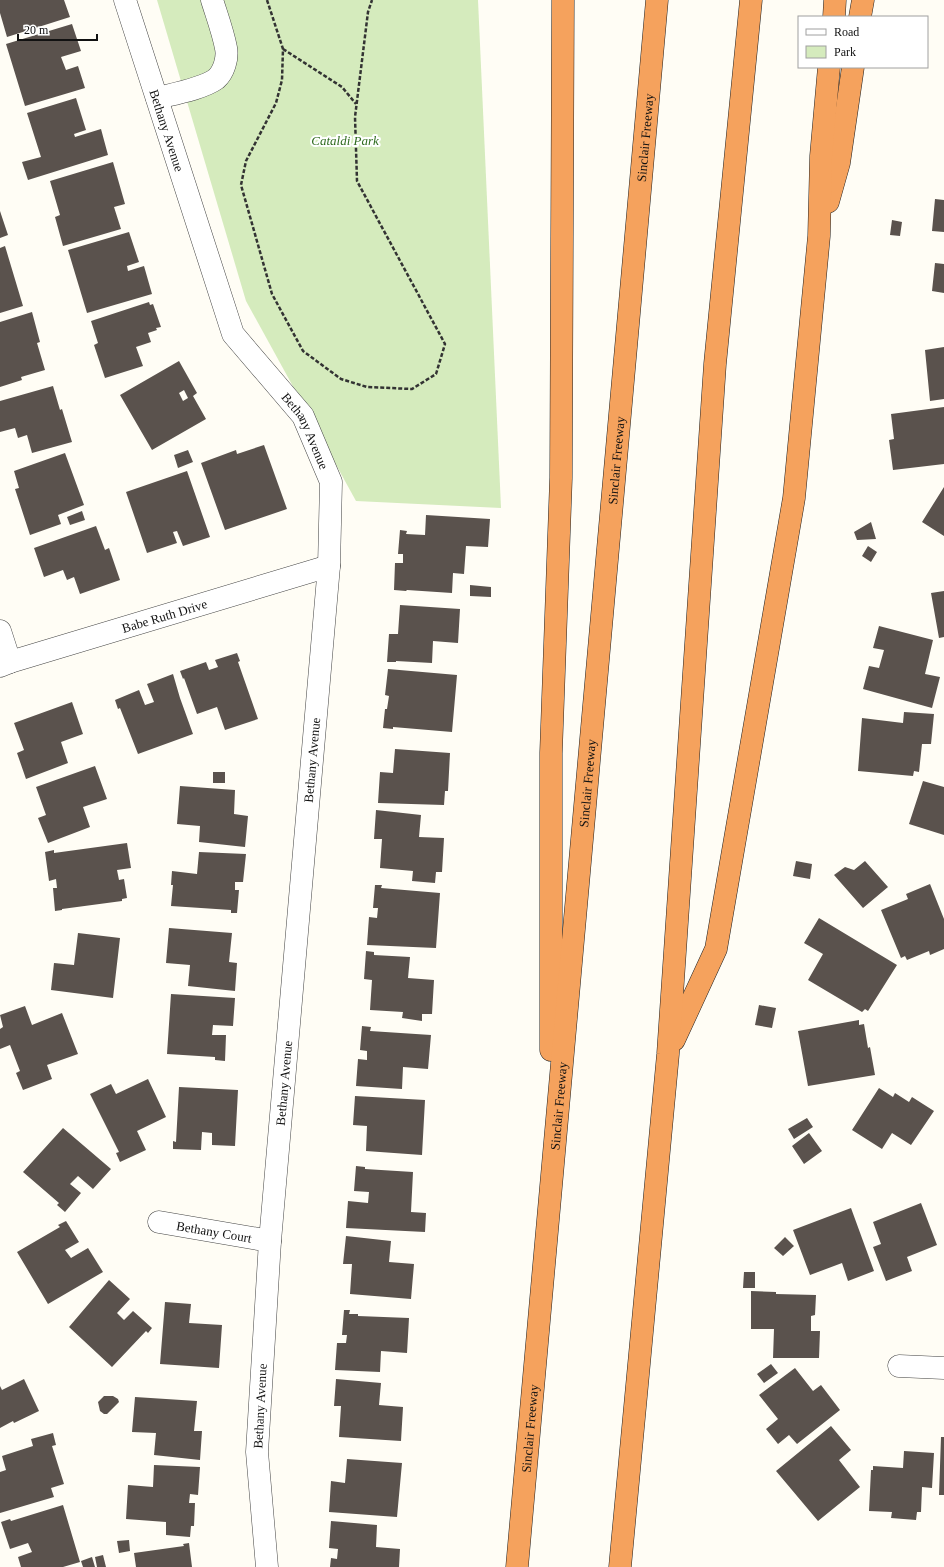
<svg xmlns="http://www.w3.org/2000/svg" width="944" height="1567" font-family="'Times New Roman',serif">
  <style>
    .green { fill: #d5ebbd }
    .building { fill: #5a524d; fill-rule: evenodd }
    .lines { fill: none; stroke-linecap: round; stroke-linejoin: round }
    .minor-casing { stroke: #444; stroke-width: 23 }
    .highway-casing { stroke: #222; stroke-width: 23 }
    .path { stroke: #333; stroke-width: 2.5; stroke-dasharray: 4 2; stroke-linecap: butt }
    .minor { stroke: #fff; stroke-width: 22 }
    .highway { stroke: #f5a25d; stroke-width: 22 }
    .labels { text-anchor: middle; dominant-baseline: central; stroke-width: 4; stroke-linejoin: round; paint-order: stroke }
    .street-label { font-size: 13px; fill: #111; stroke: #fff }
    .park-label { font-size: 13px; font-style: italic; fill: #2f6b1f; stroke: #fff }
  </style>
  <rect width="100%" height="100%" fill="#fffdf5"/>
  <path class="green" d="M 157,0 L 478,0 L 501,508 L 356,501 L 246,301 Z"/>
  <path class="building" d="M 0,0 L 64,0 L 70,17 L 7,37 L 0,13 Z
    M 72,24 L 81,51 L 61,57 L 66,70 L 78,66 L 85,88 L 25,106 L 6,44 Z
    M 76,98 L 86,130 L 74,134 L 75,137 L 101,129 L 108,155 L 28,180 L 22,162 L 41,157 L 27,113 Z
    M 113,162 L 125,204 L 114,207 L 121,229 L 63,246 L 55,217 L 60,215 L 50,181 Z
    M 935,199 L 944,200 L 944,232 L 932,231 Z
    M 0,211 L 8,235 L 0,238 Z
    M 892,220 L 902,222 L 900,236 L 890,235 Z
    M 129,232 L 139,262 L 127,266 L 128,271 L 144,266 L 152,294 L 87,313 L 68,250 Z
    M 5,246 L 23,306 L 0,313 L 0,248 Z
    M 935,263 L 944,264 L 944,293 L 932,291 Z
    M 149,302 L 150,305 L 153,304 L 161,327 L 156,328 L 157,330 L 148,333 L 151,342 L 136,347 L 143,366 L 105,378 L 94,345 L 98,343 L 91,321 Z
    M 32,312 L 40,342 L 37,343 L 45,370 L 21,377 L 22,380 L 0,387 L 0,322 Z
    M 944,347 L 944,399 L 930,401 L 925,350 Z
    M 179,361 L 197,393 L 193,396 L 206,419 L 152,450 L 120,395 ZM 184,390 L 188,398 L 183,401 L 179,393 Z
    M 53,386 L 60,410 L 62,409 L 72,442 L 32,453 L 27,435 L 18,438 L 15,428 L 0,432 L 0,401 Z
    M 944,407 L 944,464 L 893,470 L 889,440 L 894,439 L 891,414 Z
    M 264,445 L 287,509 L 225,530 L 201,463 L 236,450 L 237,454 Z
    M 188,450 L 193,462 L 178,468 L 174,455 Z
    M 65,453 L 84,505 L 58,515 L 61,524 L 30,535 L 15,489 L 19,488 L 14,471 Z
    M 187,471 L 210,537 L 183,546 L 177,531 L 173,532 L 177,543 L 147,553 L 126,492 Z
    M 944,487 L 944,536 L 922,522 Z
    M 82,511 L 85,520 L 70,525 L 67,517 Z
    M 426,515 L 490,519 L 488,547 L 466,546 L 464,574 L 453,573 L 452,593 L 407,590 L 406,591 L 394,590 L 395,563 L 403,563 L 403,554 L 398,554 L 400,530 L 407,531 L 406,534 L 425,535 Z
    M 871,522 L 876,539 L 857,540 L 854,532 Z
    M 96,526 L 105,550 L 109,548 L 120,580 L 80,594 L 74,577 L 67,580 L 63,570 L 44,577 L 34,548 Z
    M 868,546 L 877,552 L 871,562 L 862,556 Z
    M 470,585 L 491,587 L 491,597 L 470,596 Z
    M 944,591 L 944,637 L 939,638 L 931,593 Z
    M 400,605 L 460,609 L 458,643 L 433,641 L 432,663 L 396,661 L 396,662 L 387,662 L 389,634 L 398,634 Z
    M 879,626 L 933,640 L 925,674 L 940,677 L 932,708 L 863,689 L 869,666 L 879,668 L 884,650 L 873,648 Z
    M 237,653 L 240,661 L 238,662 L 258,719 L 225,730 L 217,707 L 197,714 L 184,678 L 183,679 L 180,671 L 206,662 L 209,670 L 218,667 L 215,660 Z
    M 388,669 L 457,675 L 452,732 L 393,727 L 393,729 L 383,728 L 385,709 L 387,709 L 389,696 L 385,695 Z
    M 173,674 L 180,698 L 193,734 L 138,754 L 120,708 L 118,709 L 115,700 L 139,690 L 145,705 L 154,702 L 147,684 Z
    M 72,702 L 83,734 L 61,742 L 68,763 L 26,779 L 17,753 L 24,750 L 14,723 Z
    M 904,712 L 934,714 L 931,744 L 922,744 L 919,772 L 914,771 L 913,776 L 858,771 L 862,718 L 903,723 Z
    M 395,749 L 450,753 L 448,791 L 445,791 L 444,805 L 378,803 L 380,772 L 393,773 Z
    M 95,766 L 107,799 L 83,807 L 90,827 L 48,843 L 38,818 L 46,815 L 36,787 Z
    M 213,772 L 225,772 L 225,783 L 213,783 Z
    M 923,781 L 944,787 L 944,835 L 909,824 Z
    M 180,786 L 235,790 L 234,814 L 248,816 L 245,847 L 199,842 L 200,826 L 177,824 Z
    M 376,810 L 421,815 L 419,837 L 444,838 L 442,872 L 436,872 L 435,883 L 412,881 L 413,871 L 380,868 L 382,839 L 374,839 Z
    M 127,843 L 131,868 L 117,870 L 119,880 L 124,879 L 127,898 L 122,899 L 122,901 L 62,909 L 62,910 L 55,911 L 53,888 L 57,888 L 56,879 L 49,881 L 45,852 L 54,850 L 54,853 Z
    M 199,852 L 246,854 L 243,882 L 235,882 L 235,890 L 239,890 L 237,913 L 231,913 L 231,910 L 171,906 L 173,885 L 171,885 L 172,871 L 197,874 Z
    M 796,861 L 812,864 L 810,879 L 793,876 Z
    M 865,861 L 888,887 L 863,908 L 834,875 L 845,867 L 854,870 Z
    M 930,884 L 944,919 L 944,949 L 930,955 L 929,951 L 907,960 L 905,956 L 901,958 L 881,910 L 908,899 L 906,894 Z
    M 375,885 L 382,885 L 381,888 L 440,893 L 436,948 L 367,945 L 369,917 L 377,918 L 378,908 L 373,908 Z
    M 819,918 L 897,965 L 868,1011 L 865,1009 L 862,1012 L 808,980 L 823,954 L 804,943 Z
    M 169,928 L 232,933 L 229,962 L 237,963 L 235,991 L 188,986 L 190,965 L 166,963 Z
    M 78,933 L 120,938 L 113,998 L 51,990 L 54,963 L 74,965 Z
    M 366,951 L 374,952 L 374,955 L 410,957 L 408,978 L 434,980 L 432,1014 L 422,1014 L 422,1021 L 402,1018 L 403,1012 L 370,1010 L 372,980 L 364,979 Z
    M 171,994 L 235,998 L 233,1026 L 213,1025 L 212,1035 L 226,1035 L 225,1061 L 215,1060 L 215,1057 L 167,1054 Z
    M 759,1005 L 776,1008 L 772,1028 L 755,1025 Z
    M 25,1006 L 32,1025 L 62,1013 L 78,1054 L 47,1065 L 52,1079 L 23,1090 L 16,1073 L 20,1071 L 10,1045 L 0,1049 L 0,1029 L 3,1027 L 0,1015 Z
    M 859,1020 L 859,1025 L 864,1024 L 868,1048 L 870,1047 L 875,1075 L 808,1086 L 798,1031 Z
    M 362,1026 L 371,1027 L 370,1031 L 431,1035 L 428,1069 L 403,1067 L 402,1089 L 356,1086 L 358,1059 L 367,1060 L 367,1051 L 360,1050 Z
    M 148,1079 L 166,1117 L 137,1131 L 146,1150 L 120,1162 L 116,1153 L 119,1152 L 90,1094 L 111,1084 L 116,1094 Z
    M 179,1087 L 238,1090 L 235,1146 L 212,1145 L 212,1133 L 202,1132 L 201,1150 L 173,1149 L 173,1141 L 176,1142 Z
    M 879,1088 L 893,1097 L 895,1093 L 909,1102 L 912,1097 L 934,1111 L 911,1145 L 892,1133 L 882,1149 L 852,1130 Z
    M 355,1096 L 425,1100 L 422,1155 L 366,1151 L 367,1126 L 353,1125 Z
    M 807,1118 L 813,1127 L 794,1139 L 788,1129 Z
    M 63,1128 L 111,1169 L 93,1189 L 78,1176 L 70,1184 L 81,1193 L 65,1212 L 57,1205 L 59,1203 L 23,1172 Z
    M 809,1133 L 822,1151 L 804,1164 L 792,1146 Z
    M 356,1166 L 365,1167 L 365,1169 L 413,1172 L 411,1212 L 426,1213 L 425,1232 L 346,1228 L 348,1201 L 368,1203 L 369,1192 L 354,1191 Z
    M 921,1203 L 937,1245 L 907,1257 L 912,1271 L 886,1281 L 873,1247 L 881,1244 L 873,1222 Z
    M 851,1208 L 874,1271 L 848,1281 L 842,1263 L 810,1275 L 793,1230 Z
    M 66,1221 L 79,1242 L 65,1250 L 71,1258 L 88,1248 L 103,1272 L 48,1304 L 17,1252 L 60,1227 L 58,1225 Z
    M 346,1236 L 391,1241 L 389,1262 L 414,1264 L 411,1299 L 350,1294 L 352,1264 L 343,1264 Z
    M 785,1237 L 794,1246 L 783,1256 L 774,1248 Z
    M 744,1272 L 755,1272 L 755,1288 L 743,1288 Z
    M 109,1280 L 130,1299 L 117,1313 L 124,1320 L 133,1311 L 152,1328 L 148,1333 L 146,1331 L 112,1367 L 69,1327 Z
    M 751,1291 L 776,1292 L 776,1294 L 816,1295 L 815,1315 L 811,1316 L 811,1331 L 820,1331 L 819,1358 L 773,1358 L 774,1329 L 751,1329 Z
    M 165,1302 L 191,1304 L 189,1323 L 222,1325 L 219,1368 L 160,1364 Z
    M 344,1310 L 350,1310 L 349,1314 L 358,1314 L 358,1316 L 409,1318 L 407,1353 L 381,1351 L 380,1372 L 335,1370 L 337,1343 L 346,1343 L 347,1335 L 342,1335 Z
    M 771,1364 L 778,1373 L 764,1383 L 757,1374 Z
    M 795,1368 L 813,1391 L 821,1385 L 840,1410 L 797,1444 L 789,1435 L 778,1444 L 766,1429 L 778,1419 L 759,1395 Z
    M 24,1379 L 39,1411 L 14,1423 L 13,1421 L 0,1428 L 0,1386 L 2,1390 Z
    M 336,1379 L 381,1383 L 379,1405 L 403,1407 L 401,1441 L 339,1437 L 341,1406 L 334,1406 Z
    M 104,1396 L 113,1396 L 118,1399 L 119,1402 L 107,1414 L 104,1414 L 100,1411 L 98,1402 Z
    M 135,1397 L 197,1401 L 194,1431 L 202,1431 L 200,1460 L 154,1455 L 156,1433 L 132,1432 Z
    M 831,1426 L 851,1450 L 839,1460 L 860,1487 L 818,1521 L 776,1471 Z
    M 53,1433 L 56,1445 L 52,1446 L 64,1484 L 51,1488 L 54,1497 L 0,1513 L 0,1472 L 6,1470 L 2,1456 L 33,1446 L 31,1439 Z
    M 941,1437 L 944,1437 L 944,1495 L 939,1495 Z
    M 904,1451 L 934,1453 L 932,1488 L 922,1487 L 921,1512 L 917,1512 L 916,1520 L 891,1518 L 892,1512 L 869,1511 L 871,1470 L 873,1470 L 873,1466 L 903,1468 Z
    M 347,1459 L 402,1463 L 397,1517 L 329,1512 L 331,1481 L 345,1483 Z
    M 154,1465 L 200,1467 L 198,1495 L 190,1494 L 189,1503 L 195,1503 L 194,1526 L 191,1526 L 190,1537 L 166,1535 L 166,1522 L 126,1519 L 128,1485 L 153,1487 Z
    M 63,1505 L 80,1562 L 63,1567 L 21,1567 L 18,1557 L 32,1552 L 28,1543 L 10,1549 L 1,1522 L 10,1519 L 11,1521 Z
    M 331,1521 L 377,1525 L 376,1547 L 400,1549 L 399,1567 L 330,1567 L 331,1558 L 337,1559 L 338,1549 L 329,1548 Z
    M 129,1540 L 130,1551 L 119,1553 L 117,1541 Z
    M 189,1543 L 192,1567 L 136,1567 L 134,1553 L 184,1546 L 183,1544 Z
    M 103,1555 L 106,1567 L 97,1567 L 95,1557 Z
    M 92,1557 L 95,1567 L 83,1567 L 81,1561 Z"/>
  <g class="lines">
    <defs>
      <g id="minor">
        <path id="s1" d="M 125,0 L 233,334 L 303,416 L 331,482 L 329,566 L 270,1241 L 257,1452 L 267,1567"/>
        <path d="M 157,98 C 173,94 202,89 216,79 C 224,72 228,58 226,48 C 223,32 217,16 212,0"/>
        <path d="M 0,631 L 10,662"/>
        <path id="s2" d="M 0,666 L 10,662 L 329,566"/>
        <path id="s3" d="M 159,1222 L 270,1241"/>
        <path d="M 899,1366 L 944,1368"/>
      </g>
      <g id="highway">
        <path d="M 834,17 L 835,0"/>
        <path d="M 860,17 L 863,0"/>
        <path d="M 828,202 L 839,163 L 853,67"/>
        <path d="M 674,1040 L 716,949 L 794,498 L 819,236 L 821,156 L 829,67"/>
        <path d="M 551,1050 L 551,753 L 561,478 L 563,0"/>
        <path id="s4" d="M 517,1567 L 657,0"/>
        <path d="M 620,1567 L 668,1054 L 715,364 L 751,0"/>
      </g>
    </defs>
    <use href="#minor" class="minor-casing"/>
    <use href="#highway" class="highway-casing"/>
    <path class="path" d="M 267,0 L 283,49 L 282,80 L 276,103 L 246,161 L 241,185 L 272,294 L 303,351 L 341,379 L 367,387 L 412,389 L 436,374 L 445,344 L 357,181 L 355,117 L 368,12 L 372,0
      M 283,49 L 342,87 L 356,104"/>
    <use href="#minor" class="minor"/>
    <use href="#highway" class="highway"/>
  </g>
  <g class="labels">
    <g class="street-label">
      <text stroke="none"><textPath href="#s1" startOffset="137">Bethany Avenue</textPath></text>
      <text stroke="none"><textPath href="#s4" startOffset="1435">Sinclair Freeway</textPath></text>
      <text stroke="none"><textPath href="#s1" startOffset="473">Bethany Avenue</textPath></text>
      <text stroke="none"><textPath href="#s4" startOffset="1111">Sinclair Freeway</textPath></text>
      <text stroke="none"><textPath href="#s2" startOffset="172">Babe Ruth Drive</textPath></text>
      <text transform="translate(312 760) rotate(-85)">Bethany Avenue</text>
      <text stroke="none"><textPath href="#s4" startOffset="787">Sinclair Freeway</textPath></text>
      <text transform="translate(284 1083) rotate(-85)">Bethany Avenue</text>
      <text stroke="none"><textPath href="#s4" startOffset="463">Sinclair Freeway</textPath></text>
      <text stroke="none"><textPath href="#s3" startOffset="56">Bethany Court</textPath></text>
      <text transform="translate(260 1406) rotate(-87)">Bethany Avenue</text>
      <text stroke="none"><textPath href="#s4" startOffset="139">Sinclair Freeway</textPath></text>
    </g>
    <g class="park-label">
      <text x="345" y="140">Cataldi Park</text>
    </g>
  </g>
  <rect x="798" y="16" width="130" height="52" fill="#ffffff" stroke="#a0a0a0"/>
  <rect x="806" y="29" width="20" height="6" fill="#ffffff" stroke="#a0a0a0"/>
  <text x="834" y="36" font-size="12" fill="#111111">Road</text>
  <rect x="806" y="46" width="20" height="12" fill="#d5ebbd" stroke="#a0a0a0"/>
  <text x="834" y="56" font-size="12" fill="#111111">Park</text>
  <path d="M18 34v6h79v-6" fill="none" stroke="#111111" stroke-width="2"/>
  <text x="24" y="34" font-size="12" fill="#111111" stroke="#ffffff" stroke-width="3" paint-order="stroke">20 m</text>
</svg>
